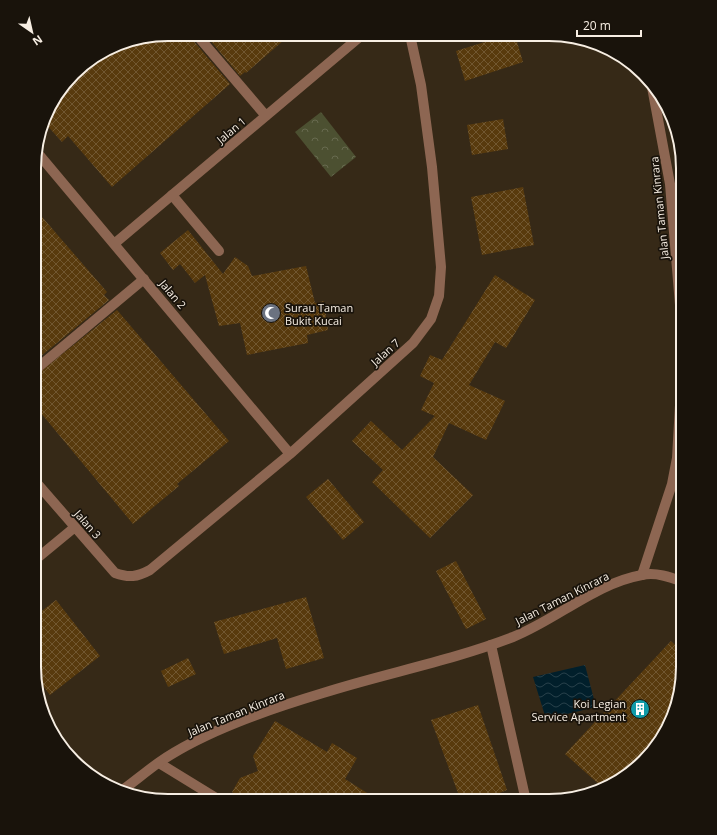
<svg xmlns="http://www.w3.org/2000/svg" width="717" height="835" font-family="'Open Sans',sans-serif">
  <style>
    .park { fill: url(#park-crowns) }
    .water { fill: url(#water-waves) }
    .building { fill: url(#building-cross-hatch) }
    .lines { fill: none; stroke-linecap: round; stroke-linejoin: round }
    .service { stroke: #8d6652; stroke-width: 10 }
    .minor { stroke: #8d6652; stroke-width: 10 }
    .tertiary { stroke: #8d6652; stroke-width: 10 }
    .labels { text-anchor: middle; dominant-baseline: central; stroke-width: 3.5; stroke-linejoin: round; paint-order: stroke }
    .street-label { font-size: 11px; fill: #f7eee3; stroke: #19130b }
    .poi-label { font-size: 11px; fill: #f7eee3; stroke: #19130b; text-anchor: start }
    .rim { fill: none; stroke: #f7eee3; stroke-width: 2 }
  </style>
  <defs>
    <pattern id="park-crowns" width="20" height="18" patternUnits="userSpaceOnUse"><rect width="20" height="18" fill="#4c5031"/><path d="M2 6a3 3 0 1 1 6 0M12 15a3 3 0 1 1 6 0" fill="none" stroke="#676a4f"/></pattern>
    <pattern id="water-waves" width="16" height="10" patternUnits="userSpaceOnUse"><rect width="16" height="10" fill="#011f2b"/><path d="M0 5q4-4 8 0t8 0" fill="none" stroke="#27404a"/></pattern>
    <pattern id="building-cross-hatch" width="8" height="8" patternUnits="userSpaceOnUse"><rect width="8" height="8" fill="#583a0d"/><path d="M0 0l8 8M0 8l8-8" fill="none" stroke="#715730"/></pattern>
  </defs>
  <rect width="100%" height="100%" fill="#362917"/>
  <path class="park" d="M 321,112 L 356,157 L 331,177 L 295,132 Z"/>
  <path class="water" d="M 585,665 L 596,707 L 546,719 L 533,677 Z"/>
  <path class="building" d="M 168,34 L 190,34 L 191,38 L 230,84 L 112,187 L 68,136 L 62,142 L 44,122 L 52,101 L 80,67 L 125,41 Z
    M 205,34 L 291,34 L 246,73 L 245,72 L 240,76 Z
    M 507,35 L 515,35 L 523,62 L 465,81 L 456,51 Z
    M 503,119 L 508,149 L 472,155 L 467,125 Z
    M 523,187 L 534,245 L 482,255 L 471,197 Z
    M 36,210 L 107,292 L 104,295 L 109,300 L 35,361 Z
    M 188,230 L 223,274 L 235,257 L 248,266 L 252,276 L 306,266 L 315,303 L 324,301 L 328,330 L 307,335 L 308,343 L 247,355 L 240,323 L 219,326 L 205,275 L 195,283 L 180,264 L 173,270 L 160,253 Z
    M 495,275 L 535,300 L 506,348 L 495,342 L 469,385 L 505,401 L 486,440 L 449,423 L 433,457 L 473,495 L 430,538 L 372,482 L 383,470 L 352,441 L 371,421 L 402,450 L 435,416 L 421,410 L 434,383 L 420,376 L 430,355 L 442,360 Z
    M 117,310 L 229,441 L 177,484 L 179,486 L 133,524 L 35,406 L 35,376 Z
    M 328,479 L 364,522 L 343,540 L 306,497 Z
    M 456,561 L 486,619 L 466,629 L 436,571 Z
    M 306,597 L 324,658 L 286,669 L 277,638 L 224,654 L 214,622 Z
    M 56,600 L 100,656 L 50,695 L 37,678 L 34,667 L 34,617 Z
    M 671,641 L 683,652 L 683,676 L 661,741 L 616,783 L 602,787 L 565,754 Z
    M 188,658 L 196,674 L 168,687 L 161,671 Z
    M 478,705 L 507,790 L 480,801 L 461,801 L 431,720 Z
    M 275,721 L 327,752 L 332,743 L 357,758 L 345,779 L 380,801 L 246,801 L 232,792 L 240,778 L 258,771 L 253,756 Z"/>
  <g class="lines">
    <path class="service" d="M 172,195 L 219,251
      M 35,370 L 144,279
      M 642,575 L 672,484 L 677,458 L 680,405 L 680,305 L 670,184 L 652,87"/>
    <path class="minor" d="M 196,34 L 266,116
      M 36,151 L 290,454
      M 114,244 L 362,35
      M 35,481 L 115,573 C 129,578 137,577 150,570 L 290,454 L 413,343 L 431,319 L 439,296 L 441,267 L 432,167 L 421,85 L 410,35
      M 35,560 L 75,527
      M 491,645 L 526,801
      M 159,763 L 221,801"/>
    <path class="tertiary" d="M 124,789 C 136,780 147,771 158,763 C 204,731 270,709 323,693 C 386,673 451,661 513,637 C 556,620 596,583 642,575 C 656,572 670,577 683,582"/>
  </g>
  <defs>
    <symbol id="mosque-disc" viewBox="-11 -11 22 22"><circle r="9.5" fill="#6b7280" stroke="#19130b"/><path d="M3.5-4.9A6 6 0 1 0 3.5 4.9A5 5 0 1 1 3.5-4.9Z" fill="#fff"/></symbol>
    <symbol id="building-disc" viewBox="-11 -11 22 22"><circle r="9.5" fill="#0f9aa8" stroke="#19130b"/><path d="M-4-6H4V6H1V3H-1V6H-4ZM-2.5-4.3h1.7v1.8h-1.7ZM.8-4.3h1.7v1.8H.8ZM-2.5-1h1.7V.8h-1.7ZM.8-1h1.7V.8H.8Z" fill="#fff"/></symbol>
  </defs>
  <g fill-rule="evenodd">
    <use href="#mosque-disc" x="260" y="302" width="22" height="22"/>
    <use href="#building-disc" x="629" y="698" width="22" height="22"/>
  </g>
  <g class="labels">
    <g class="street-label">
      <text transform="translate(231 130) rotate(-40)">Jalan 1</text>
      <text transform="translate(659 208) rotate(-96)">Jalan Taman Kinrara</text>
      <text transform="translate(173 294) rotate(50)">Jalan 2</text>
      <text transform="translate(385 352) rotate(-42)">Jalan 7</text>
      <text transform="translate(88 524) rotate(49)">Jalan 3</text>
      <text transform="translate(562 598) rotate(-27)">Jalan Taman Kinrara</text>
      <text transform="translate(236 713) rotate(-22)">Jalan Taman Kinrara</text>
    </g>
    <g class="poi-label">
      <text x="285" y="307">Surau Taman<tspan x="285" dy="13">Bukit Kucai</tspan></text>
      <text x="626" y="703" text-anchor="end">Koi Legian<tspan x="626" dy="13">Service Apartment</tspan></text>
    </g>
  </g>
  <path d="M0 0H717V835H0ZM168 41H549A127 127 0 0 1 676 168V667A127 127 0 0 1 549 794H168A127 127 0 0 1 41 667V168A127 127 0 0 1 168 41Z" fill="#19130b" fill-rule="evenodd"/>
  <path class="rim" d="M168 41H549A127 127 0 0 1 676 168V667A127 127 0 0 1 549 794H168A127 127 0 0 1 41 667V168A127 127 0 0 1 168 41Z"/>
  <g transform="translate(32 32) rotate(146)" stroke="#19130b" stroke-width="3" paint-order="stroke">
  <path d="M0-3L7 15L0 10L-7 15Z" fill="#f7eee3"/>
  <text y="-6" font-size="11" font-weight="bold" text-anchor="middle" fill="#f7eee3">N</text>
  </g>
  <path d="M577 30v6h64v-6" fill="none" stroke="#f7eee3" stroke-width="2"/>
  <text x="583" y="30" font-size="12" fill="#f7eee3" stroke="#19130b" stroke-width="3" paint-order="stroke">20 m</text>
</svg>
